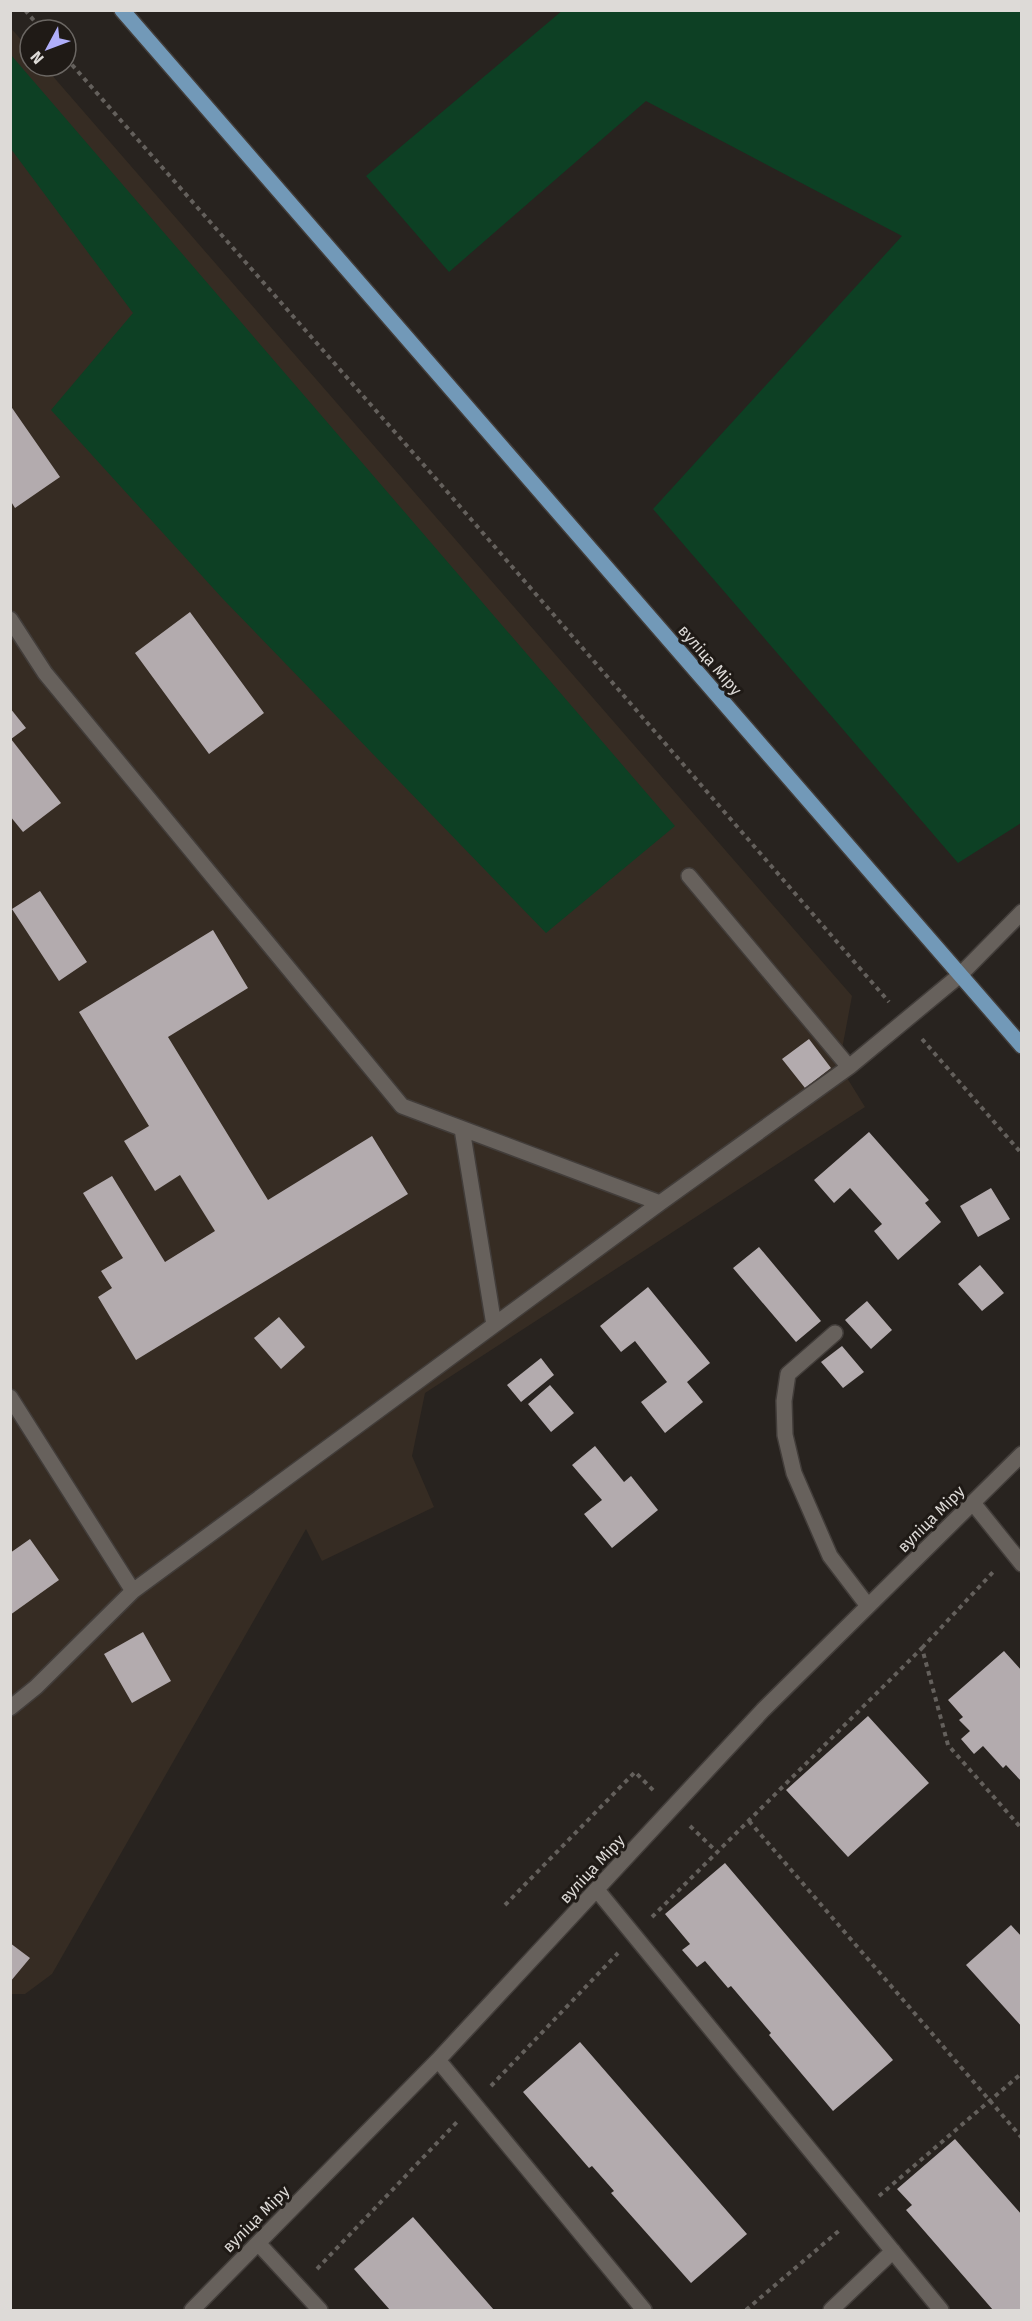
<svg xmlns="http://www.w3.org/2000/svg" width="1032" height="2321" font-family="'Fira Sans',sans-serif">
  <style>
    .built { fill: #362c23 }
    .green { fill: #0d4024 }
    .building { fill: #b3abae }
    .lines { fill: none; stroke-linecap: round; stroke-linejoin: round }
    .minor-casing { stroke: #423d3a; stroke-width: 18 }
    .major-casing { stroke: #423d3a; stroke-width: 18 }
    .path { stroke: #64605c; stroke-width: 4; stroke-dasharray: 4.5 4.5; stroke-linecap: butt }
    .minor { stroke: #67615c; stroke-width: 15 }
    .major { stroke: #7299b8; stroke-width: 15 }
    .labels { text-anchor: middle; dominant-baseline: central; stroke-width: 6; stroke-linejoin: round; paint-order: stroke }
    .street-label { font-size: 16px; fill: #dddad7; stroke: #1f1a16 }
  </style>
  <rect width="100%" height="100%" fill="#28231f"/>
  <path class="built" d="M 10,27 L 30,50 L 30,66 L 44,66 L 852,996 L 839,1065 L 865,1107 L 425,1393 L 412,1456 L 434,1507 L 322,1561 L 306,1529 L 52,1974 L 25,1994 L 10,1994 Z"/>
  <path class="green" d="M 563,10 L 1021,11 L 1021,823 L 958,863 L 653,509 L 902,236 L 646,101 L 449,272 L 366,176 Z
    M 11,55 L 675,826 L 546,933 L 223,599 L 51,410 L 133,313 L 11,149 Z"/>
  <path class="building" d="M 10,405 L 60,477 L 15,508 L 10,500 Z
    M 190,612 L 264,713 L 209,754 L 135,653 Z
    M 10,708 L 26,728 L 11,739 L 61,803 L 23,832 L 10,816 Z
    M 40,891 L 87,962 L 59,981 L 12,909 Z
    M 213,930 L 248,988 L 168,1037 L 268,1200 L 372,1136 L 408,1194 L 136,1360 L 98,1297 L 112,1288 L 101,1271 L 123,1258 L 83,1193 L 112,1176 L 165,1262 L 215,1231 L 180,1175 L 155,1191 L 124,1141 L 149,1126 L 79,1012 Z
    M 809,1039 L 831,1068 L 805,1088 L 782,1059 Z
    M 869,1132 L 929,1200 L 925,1203 L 941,1222 L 898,1260 L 874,1231 L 882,1224 L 850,1188 L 834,1203 L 814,1180 Z
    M 991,1188 L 1010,1219 L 978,1237 L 960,1206 Z
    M 759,1247 L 821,1321 L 796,1342 L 733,1268 Z
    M 980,1265 L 1004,1293 L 982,1311 L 958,1284 Z
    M 648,1287 L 710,1363 L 687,1382 L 703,1402 L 665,1433 L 641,1402 L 667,1382 L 635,1341 L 621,1352 L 600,1326 Z
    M 867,1301 L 892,1330 L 871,1349 L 845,1320 Z
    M 279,1317 L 305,1347 L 281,1369 L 254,1338 Z
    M 842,1346 L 864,1372 L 843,1388 L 821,1362 Z
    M 541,1358 L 554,1375 L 521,1402 L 507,1385 Z
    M 550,1385 L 574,1413 L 551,1432 L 528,1404 Z
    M 595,1446 L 624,1482 L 631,1476 L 658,1510 L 612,1548 L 584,1514 L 602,1500 L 572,1465 Z
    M 30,1539 L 59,1580 L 10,1615 L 10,1553 Z
    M 143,1632 L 171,1681 L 132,1703 L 104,1654 Z
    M 1004,1651 L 1022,1671 L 1022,1782 L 1006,1765 L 1003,1768 L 983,1746 L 974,1754 L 961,1739 L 970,1731 L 959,1720 L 963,1717 L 948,1700 Z
    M 868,1716 L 929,1783 L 848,1857 L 786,1790 Z
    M 725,1863 L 893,2060 L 833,2111 L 769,2035 L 771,2033 L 731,1986 L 728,1988 L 705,1961 L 697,1967 L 682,1950 L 690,1944 L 665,1914 Z
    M 1011,1925 L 1022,1937 L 1022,2027 L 966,1965 Z
    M 10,1943 L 30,1958 L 10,1982 Z
    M 580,2042 L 747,2234 L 691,2283 L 611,2193 L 614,2191 L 592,2166 L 589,2168 L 523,2092 Z
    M 955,2139 L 1022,2215 L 1022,2310 L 993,2310 L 906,2210 L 912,2205 L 897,2189 Z
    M 413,2217 L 494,2310 L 390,2310 L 354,2269 Z"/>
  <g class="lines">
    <defs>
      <path id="minor" d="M 10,619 L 45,673 L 402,1106 L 660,1203
        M 689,876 L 849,1067 L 960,975 L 1022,912
        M 462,1129 L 494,1325
        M 835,1333 L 788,1374 L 784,1401 L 785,1435 L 794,1473 L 830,1556 L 868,1606
        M 10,1397 L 133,1591
        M 973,1503 L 1022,1564
        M 10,1708 L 36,1687 L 133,1591 L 660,1203 L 849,1067
        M 597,1890 L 941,2310
        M 438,2060 L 644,2310
        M 258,2243 L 320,2310
        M 192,2310 L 438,2060 L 763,1710 L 1022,1454
        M 831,2310 L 893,2251"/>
      <path id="major" d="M 122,10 L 1022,1046"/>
    </defs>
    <use href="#minor" class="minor-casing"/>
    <use href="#major" class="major-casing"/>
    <path class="path" d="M 25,10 L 42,30
      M 66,58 L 437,480 L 889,1002
      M 922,1039 L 1022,1154
      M 922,1648 L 995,1570
      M 749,1821 L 1022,2138
      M 690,1826 L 717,1852
      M 505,1905 L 635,1772 L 654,1791
      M 652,1917 L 922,1648 L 948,1745 L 1022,1829
      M 491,2086 L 618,1953
      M 879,2196 L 1022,2073
      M 317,2269 L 457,2122
      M 746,2310 L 841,2229"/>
    <use href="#minor" class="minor"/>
    <use href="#major" class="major"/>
  </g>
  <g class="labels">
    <g class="street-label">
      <text transform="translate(710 660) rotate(49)">вуліца Міру</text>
      <text transform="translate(931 1519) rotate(-45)">вуліца Міру</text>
      <text transform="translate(592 1869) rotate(-47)">вуліца Міру</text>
      <text transform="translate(256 2219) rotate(-45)">вуліца Міру</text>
    </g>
  </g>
  <rect width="1032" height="2321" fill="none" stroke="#dddad7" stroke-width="24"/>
  <g transform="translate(48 48) rotate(229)"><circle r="28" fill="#1f1a16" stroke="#6b6763" stroke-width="1.5"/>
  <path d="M0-4.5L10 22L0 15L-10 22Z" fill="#afaefa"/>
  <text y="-9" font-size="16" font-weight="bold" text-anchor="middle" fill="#dddad7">N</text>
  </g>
</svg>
